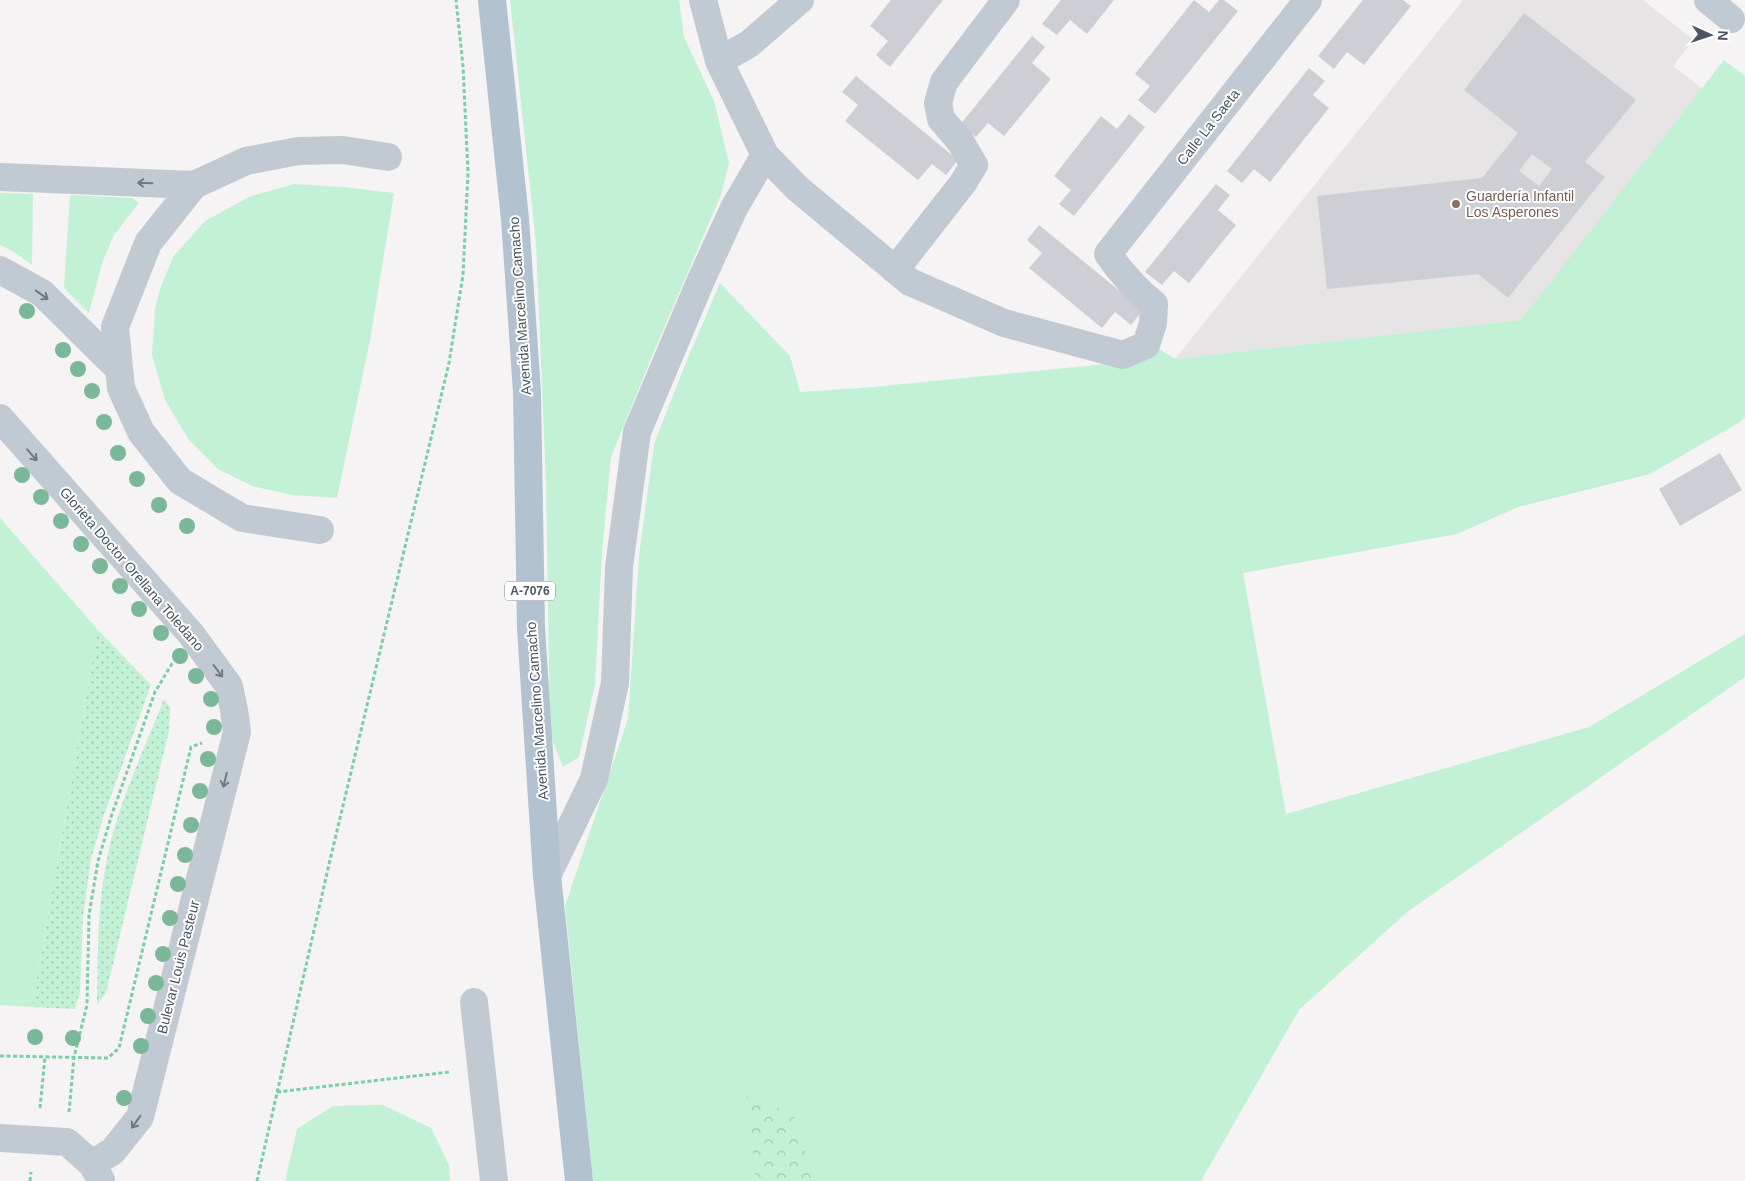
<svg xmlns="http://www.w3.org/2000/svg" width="1745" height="1181" font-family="Arial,sans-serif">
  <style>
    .education { fill: #e6e4e5 }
    .grass { fill: #c3f1d5 }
    .forest { fill: url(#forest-crowns) }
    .garden { fill: url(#garden-dots) }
    .building { fill: #cdcfd5; fill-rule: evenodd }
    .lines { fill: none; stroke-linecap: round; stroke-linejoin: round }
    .path { stroke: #7ad0a6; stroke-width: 3; stroke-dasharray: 4 2.5; stroke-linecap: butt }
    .minor { stroke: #c1cad2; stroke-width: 28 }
    .major { stroke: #b3c2d1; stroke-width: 28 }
    .tree { fill: #7bb799 }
    .oneway { stroke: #6e7983 }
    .education-dot { fill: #8d6e63; stroke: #fff; stroke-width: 2 }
    .labels { text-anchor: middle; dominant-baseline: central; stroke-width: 4; stroke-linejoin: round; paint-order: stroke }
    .shield { fill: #fff; stroke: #808990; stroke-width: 1 }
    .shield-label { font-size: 12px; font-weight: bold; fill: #4a5661 }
    .street-label { font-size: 14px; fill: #4a5661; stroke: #fff }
    .education-label { font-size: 14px; fill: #785e54; stroke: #fff; text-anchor: start }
  </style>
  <defs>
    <pattern id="forest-crowns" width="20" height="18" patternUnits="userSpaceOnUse" patternTransform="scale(1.25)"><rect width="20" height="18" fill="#c3f1d5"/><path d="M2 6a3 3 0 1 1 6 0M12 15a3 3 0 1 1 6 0" fill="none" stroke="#a0c6b0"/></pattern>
    <pattern id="garden-dots" width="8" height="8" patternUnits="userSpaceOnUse" patternTransform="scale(1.25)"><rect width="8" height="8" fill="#c3f1d5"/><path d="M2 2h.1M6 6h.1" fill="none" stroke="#a0c6b0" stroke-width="1.8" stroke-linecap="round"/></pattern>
  </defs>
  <rect width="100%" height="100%" fill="#f5f3f3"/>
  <path class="education" d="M 1463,0 L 1643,0 L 1694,40 L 1673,66 L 1703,89 L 1522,320 L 1175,359 Z"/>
  <path class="grass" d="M 510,0 L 679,0 L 684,37 L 714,101 L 729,163 L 721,195 L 652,356 L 611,457 L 602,552 L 595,684 L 579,757 L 563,767 L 550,734 L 546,483 L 536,243 Z
    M 1724,60 L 1745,76 L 1745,417 L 1740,422 L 1650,474 L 1518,507 L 1457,534 L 1243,573 L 1286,814 L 1589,727 L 1745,634 L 1745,677 L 1407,912 L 1299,1010 L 1201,1181 L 593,1181 L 565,906 L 628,719 L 639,556 L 654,444 L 687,360 L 720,283 L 790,356 L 800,392 L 862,388 L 1127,362 L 1153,345 L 1175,359 L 1521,320 Z
    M 295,184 L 343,187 L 394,193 L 370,340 L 337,498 L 292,495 L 252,486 L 218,469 L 189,440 L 165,400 L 152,355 L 155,309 L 160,289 L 173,257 L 205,221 L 251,196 Z
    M 0,193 L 33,194 L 32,265 L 14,252 L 0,245 Z
    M 70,195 L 132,198 L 139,203 L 114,235 L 102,263 L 89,313 L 64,288 Z
    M 0,518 L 98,630 L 32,1007 L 0,1005 Z
    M 383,1105 L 431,1128 L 449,1165 L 450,1181 L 285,1181 L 297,1129 L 333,1106 Z"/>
  <path class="forest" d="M 747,1095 L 793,1114 L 815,1181 L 756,1181 Z"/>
  <path class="garden" d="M 98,630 L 151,685 L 104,815 L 91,859 L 83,917 L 80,992 L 75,1009 L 32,1007 Z
    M 164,699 L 170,708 L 169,731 L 106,993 L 97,1005 C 98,958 97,911 106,864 C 116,807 143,753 164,699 Z"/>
  <path class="building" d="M 891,0 L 943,0 L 890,67 L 876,55 L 888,41 L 870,26 Z
    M 1061,0 L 1114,0 L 1087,34 L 1070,20 L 1057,35 L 1042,24 Z
    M 1194,0 L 1209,12 L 1219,0 L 1224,0 L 1238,11 L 1155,114 L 1138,100 L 1150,86 L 1135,74 Z
    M 1363,0 L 1403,0 L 1411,6 L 1364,65 L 1347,52 L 1334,69 L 1318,56 Z
    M 1524,13 L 1636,100 L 1585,162 L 1605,177 L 1508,298 L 1478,274 L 1327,289 L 1317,196 L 1482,178 L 1518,133 L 1464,90 ZM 1532,154 L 1552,169 L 1539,186 L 1519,171 Z
    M 1032,36 L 1045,47 L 1032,63 L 1051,79 L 1004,136 L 988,123 L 976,137 L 960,125 Z
    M 1309,68 L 1325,81 L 1313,95 L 1329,108 L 1270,182 L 1254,169 L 1242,183 L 1227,171 Z
    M 856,76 L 958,160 L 946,175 L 932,164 L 918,180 L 845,121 L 858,105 L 842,92 Z
    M 1129,114 L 1145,127 L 1074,216 L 1059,204 L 1071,190 L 1054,176 L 1101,116 L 1117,129 Z
    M 1216,184 L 1230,195 L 1218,210 L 1236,225 L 1189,283 L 1174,271 L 1162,285 L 1145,272 Z
    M 1039,225 L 1143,310 L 1131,325 L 1115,312 L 1102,328 L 1029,268 L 1042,253 L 1027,240 Z
    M 1720,453 L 1742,490 L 1680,526 L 1659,489 Z"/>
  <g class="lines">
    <path class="path" d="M 0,1056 L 108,1058 L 119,1048 L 191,747 L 202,743
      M 277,1092 L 450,1072
      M 40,1108 L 45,1057
      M 69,1112 L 74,1057 L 87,1005 L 89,915 L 98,861 L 111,817 L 155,692 L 173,662
      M 30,1181 L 31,1172
      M 257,1181 L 330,860 L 449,363 L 463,275 L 468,173 L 463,66 L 456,0"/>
    <path class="minor" d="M 703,0 L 719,61 L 765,155 L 797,188 L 910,282 L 1004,323 L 1123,355 L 1146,345 L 1153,323 L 1154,304 C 1135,289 1122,274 1108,254 L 1308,0
      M 1708,0 L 1731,19
      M 719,61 L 749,44 L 800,0
      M 0,177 L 194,185
      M 0,270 L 42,293 L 119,369
      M 895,270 L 963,183 L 974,165 L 960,141 L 941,119 L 938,103 L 944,82 L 1006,0
      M 0,418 L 191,634 L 229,686 L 234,710 L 237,732 L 140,1117 L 113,1151 L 92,1164
      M 320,530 L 242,518 L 180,481 L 141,432 L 121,388 L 115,327 L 148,243 L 194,185 L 246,161 L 298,151 L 343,150 L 388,157
      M 547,876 L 594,779 L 615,683 L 619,567 L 637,432 L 701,280 L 734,208 L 765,155
      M 474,1002 L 494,1181
      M 0,1138 L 67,1142 L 92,1164 L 101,1180"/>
    <path class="major" d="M 492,0 L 515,219 L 527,392 L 531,628 L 547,876 L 579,1181"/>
  </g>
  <g class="tree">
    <circle cx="27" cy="311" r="8"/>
    <circle cx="63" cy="350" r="8"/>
    <circle cx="78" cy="369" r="8"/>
    <circle cx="92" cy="391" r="8"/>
    <circle cx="104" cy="422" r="8"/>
    <circle cx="118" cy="453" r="8"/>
    <circle cx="22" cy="475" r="8"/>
    <circle cx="137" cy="479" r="8"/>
    <circle cx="41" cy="497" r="8"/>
    <circle cx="159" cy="505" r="8"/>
    <circle cx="61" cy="521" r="8"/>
    <circle cx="187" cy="526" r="8"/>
    <circle cx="81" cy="544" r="8"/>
    <circle cx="100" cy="566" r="8"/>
    <circle cx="120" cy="586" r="8"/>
    <circle cx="139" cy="609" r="8"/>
    <circle cx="161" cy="633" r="8"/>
    <circle cx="180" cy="656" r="8"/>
    <circle cx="196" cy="676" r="8"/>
    <circle cx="211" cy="699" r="8"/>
    <circle cx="214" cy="727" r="8"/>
    <circle cx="208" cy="759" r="8"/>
    <circle cx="200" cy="791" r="8"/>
    <circle cx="191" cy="825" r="8"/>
    <circle cx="185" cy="855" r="8"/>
    <circle cx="178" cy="884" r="8"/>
    <circle cx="170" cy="918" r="8"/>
    <circle cx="163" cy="954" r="8"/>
    <circle cx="156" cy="983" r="8"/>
    <circle cx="148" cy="1016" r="8"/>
    <circle cx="35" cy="1037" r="8"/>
    <circle cx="73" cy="1038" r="8"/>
    <circle cx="141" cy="1046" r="8"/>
    <circle cx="124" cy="1098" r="8"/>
  </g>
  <defs><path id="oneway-shaft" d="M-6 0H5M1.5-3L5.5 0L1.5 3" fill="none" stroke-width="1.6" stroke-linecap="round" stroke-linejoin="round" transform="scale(1.25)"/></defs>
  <g class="oneway">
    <use href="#oneway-shaft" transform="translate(145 183) rotate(-178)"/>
    <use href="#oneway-shaft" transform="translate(42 295) rotate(36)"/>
    <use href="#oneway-shaft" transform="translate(32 455) rotate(49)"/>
    <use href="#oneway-shaft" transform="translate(218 671) rotate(53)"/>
    <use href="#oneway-shaft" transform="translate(225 780) rotate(104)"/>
    <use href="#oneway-shaft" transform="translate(136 1122) rotate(125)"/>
  </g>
  <circle class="education-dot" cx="1456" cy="204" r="5"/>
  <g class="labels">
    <rect class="shield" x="505" y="581.5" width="50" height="19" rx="4"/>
    <g class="shield-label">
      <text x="530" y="591">A-7076</text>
    </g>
    <g class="street-label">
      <text transform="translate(1208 127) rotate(-52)">Calle La Saeta</text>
      <text transform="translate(520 306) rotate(-94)">Avenida Marcelino Camacho</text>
      <text transform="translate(132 569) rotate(49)">Glorieta Doctor Orellana Toledano</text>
      <text transform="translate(537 711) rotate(-94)">Avenida Marcelino Camacho</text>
      <text transform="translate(178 967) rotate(-76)">Bulevar Louis Pasteur</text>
    </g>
    <g class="education-label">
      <text x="1466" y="196">Guardería Infantil<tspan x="1466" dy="16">Los Asperones</tspan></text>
    </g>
  </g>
  <g transform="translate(1710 35) rotate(93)" stroke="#ffffff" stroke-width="4" paint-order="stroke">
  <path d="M0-4L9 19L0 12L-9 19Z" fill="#4a5661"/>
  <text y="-8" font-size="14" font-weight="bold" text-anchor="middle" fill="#4a5661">N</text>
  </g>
</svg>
